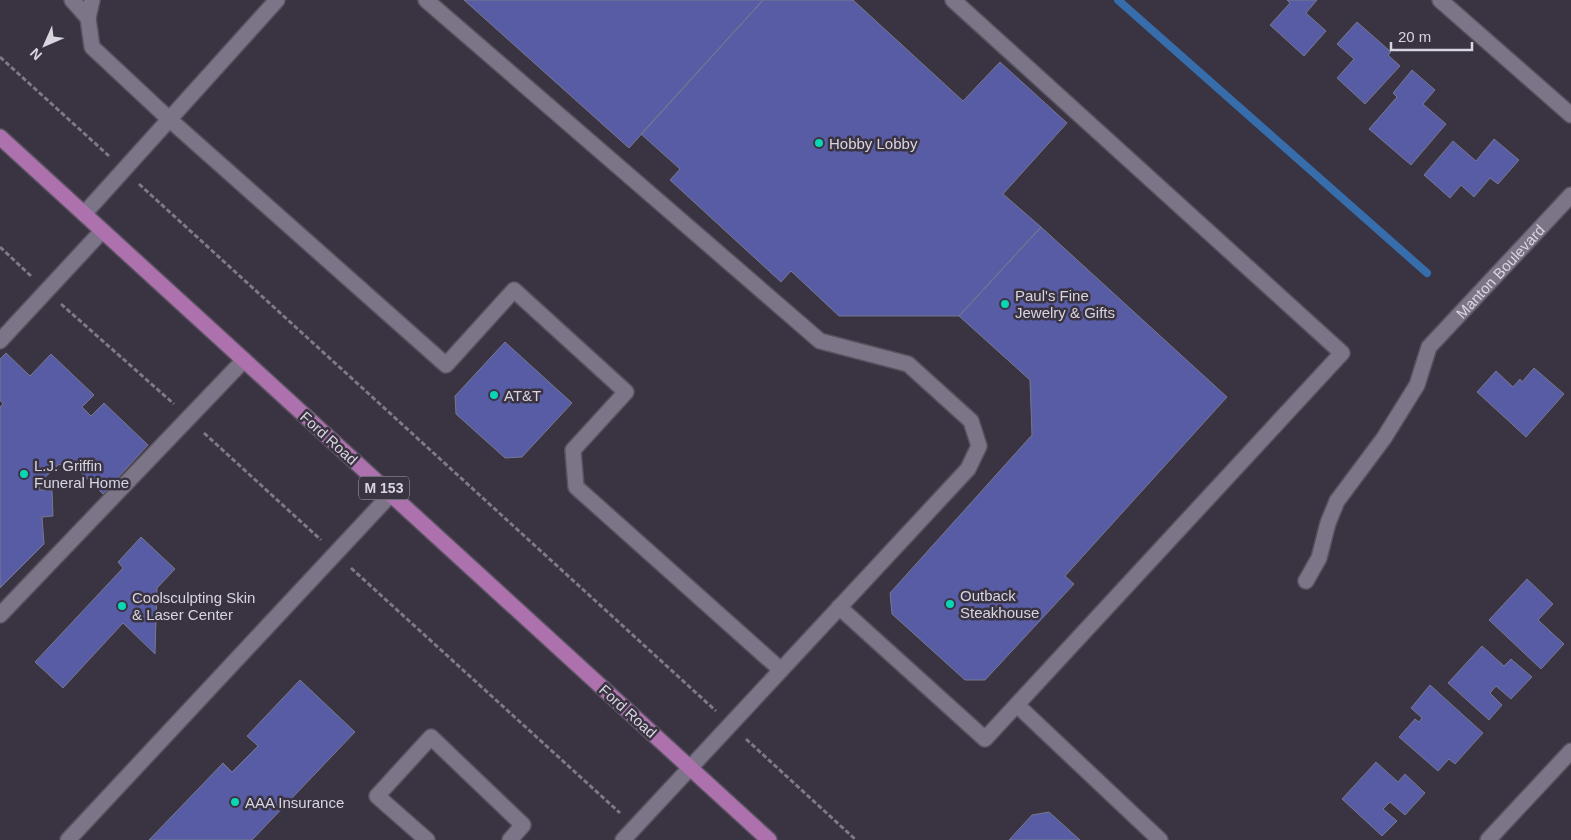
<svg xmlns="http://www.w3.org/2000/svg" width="1571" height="840" font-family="Helvetica,sans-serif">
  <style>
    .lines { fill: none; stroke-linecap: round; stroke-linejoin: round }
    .stream { stroke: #376dab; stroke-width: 8 }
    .building { fill: #585ca5; stroke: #76798c }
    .minor-casing { stroke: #585260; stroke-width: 18 }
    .major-casing { stroke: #585260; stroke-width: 18 }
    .path { stroke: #7e7986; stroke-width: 3; stroke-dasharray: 5 2.5; stroke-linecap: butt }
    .minor { stroke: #7c7587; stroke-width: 15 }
    .major { stroke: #ad72ad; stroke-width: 15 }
    .poi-dot { fill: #0ad5b5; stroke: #393342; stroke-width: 2 }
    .labels { text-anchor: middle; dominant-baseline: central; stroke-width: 5; stroke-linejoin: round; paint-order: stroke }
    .shield { fill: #393342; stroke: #a9a4b0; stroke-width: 1 }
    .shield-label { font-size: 14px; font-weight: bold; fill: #d9d5df }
    .poi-label { font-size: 15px; fill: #d9d5df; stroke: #393342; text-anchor: start }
    .street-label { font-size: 15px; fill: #d9d5df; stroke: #393342 }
  </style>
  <rect width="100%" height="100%" fill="#393342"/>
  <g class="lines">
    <path class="stream" d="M 1118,0 L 1427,273"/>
  </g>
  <path class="building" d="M 464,0 L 763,0 L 629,148 Z
    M 763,0 L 853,0 L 963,101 L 1000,62 L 1067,123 L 1003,194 L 1041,227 L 959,316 L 839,316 L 791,271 L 781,282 L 670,180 L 680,169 L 641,134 Z
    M 1287,0 L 1317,0 L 1306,13 L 1326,31 L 1304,56 L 1270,25 L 1290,3 Z
    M 1357,22 L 1391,52 L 1388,55 L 1400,66 L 1365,104 L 1337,78 L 1354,59 L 1337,44 Z
    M 1412,70 L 1435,90 L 1423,104 L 1446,124 L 1411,165 L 1369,129 L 1397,97 L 1393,93 Z
    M 1494,139 L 1519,160 L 1498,184 L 1490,178 L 1474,197 L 1461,185 L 1450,198 L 1424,175 L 1453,141 L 1476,161 Z
    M 1041,227 L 1227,397 L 1065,576 L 1074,584 L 985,680 L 965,680 L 892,614 L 890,593 L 1032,435 L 1030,380 L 959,316 Z
    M 505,342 L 572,403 L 522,457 L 505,458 L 456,414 L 455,396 Z
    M 6,353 L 30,376 L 51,354 L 94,395 L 82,407 L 91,416 L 104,403 L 148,445 L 103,494 L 70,462 L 58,465 L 39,483 L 40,490 L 52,490 L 53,516 L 42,517 L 44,544 L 0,588 L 0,407 L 3,404 L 0,400 L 0,359 Z
    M 1534,368 L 1564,394 L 1526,437 L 1477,392 L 1496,371 L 1513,387 L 1520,379 L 1522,382 Z
    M 141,537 L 175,569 L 157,588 L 155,654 L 123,623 L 63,688 L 35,662 L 123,568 L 118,562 Z
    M 1527,579 L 1553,604 L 1538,620 L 1564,644 L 1541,669 L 1489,620 Z
    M 1482,646 L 1504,666 L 1511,659 L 1532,677 L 1511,699 L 1496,686 L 1490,693 L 1502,705 L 1489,720 L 1448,683 Z
    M 300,680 L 355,732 L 252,840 L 149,840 L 223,763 L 232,772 L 258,746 L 247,736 Z
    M 1430,685 L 1483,733 L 1455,764 L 1449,759 L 1438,771 L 1399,737 L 1415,719 L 1419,722 L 1422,718 L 1411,708 Z
    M 1376,762 L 1398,782 L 1405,774 L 1425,793 L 1405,815 L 1390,802 L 1383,809 L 1397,821 L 1382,836 L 1342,799 Z
    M 1049,812 L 1080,840 L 1009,840 L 1032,815 Z"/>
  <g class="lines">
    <defs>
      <g id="minor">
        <path d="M 72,0 L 88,18"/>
        <path d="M 92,0 L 88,18 L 92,47 L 169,119 L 446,365 L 514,290 L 626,392 L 573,450 L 576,487 L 781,670"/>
        <path d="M 426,0 L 820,341 L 908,364 L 971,421 L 979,446 L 968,469 L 623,840"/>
        <path d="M 1440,0 L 1571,115"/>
        <path d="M 84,214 L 277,0"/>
        <path d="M 0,341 L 102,231"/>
        <path id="s1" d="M 1306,581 L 1319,558 L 1328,523 L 1337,501 L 1384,438 L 1417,385 L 1429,347 L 1571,195"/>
        <path d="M 839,607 L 985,739 L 1342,353 L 953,0"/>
        <path d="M 0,615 L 244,360"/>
        <path d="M 1017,705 L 1160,840"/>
        <path d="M 68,840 L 391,494"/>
        <path d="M 427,840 L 377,796 L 431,737 L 523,825 L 510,840"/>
        <path d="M 1488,840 L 1571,751"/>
      </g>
      <path id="major" d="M 0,137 L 769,840"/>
    </defs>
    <use href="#minor" class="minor-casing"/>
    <use href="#major" class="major-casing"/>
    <path class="path" d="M 0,57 L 109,156
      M 139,184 L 716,711
      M 0,247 L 31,276
      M 61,304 L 174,404
      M 204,433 L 321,540
      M 351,568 L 620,813
      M 746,739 L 856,840"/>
    <use href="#minor" class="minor"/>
    <use href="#major" class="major"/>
  </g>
  <g class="poi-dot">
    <circle cx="819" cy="143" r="5"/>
    <circle cx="1005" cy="304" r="5"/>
    <circle cx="494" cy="395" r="5"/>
    <circle cx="24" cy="474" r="5"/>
    <circle cx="950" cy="604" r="5"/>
    <circle cx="122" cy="606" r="5"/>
    <circle cx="235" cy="802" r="5"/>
  </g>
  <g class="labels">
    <rect class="shield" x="359" y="476.5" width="50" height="23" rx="4"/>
    <g class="shield-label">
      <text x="384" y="488">M 153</text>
    </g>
    <g class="poi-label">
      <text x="829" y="143">Hobby Lobby</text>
      <text x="1015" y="295">Paul's Fine<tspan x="1015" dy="17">Jewelry &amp; Gifts</tspan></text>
      <text x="504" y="395">AT&amp;T</text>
      <text x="34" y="465">L.J. Griffin<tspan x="34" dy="17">Funeral Home</tspan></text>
      <text x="960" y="595">Outback<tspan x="960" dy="17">Steakhouse</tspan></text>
      <text x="132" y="597">Coolsculpting Skin<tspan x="132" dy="17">&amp; Laser Center</tspan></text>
      <text x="245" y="802">AAA Insurance</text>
    </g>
    <g class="street-label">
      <text stroke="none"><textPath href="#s1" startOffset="371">Manton Boulevard</textPath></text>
      <text transform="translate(329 438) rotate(42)">Ford Road</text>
      <text transform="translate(628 711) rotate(42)">Ford Road</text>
    </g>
  </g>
  <g transform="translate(45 45) rotate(225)" stroke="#393342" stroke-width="4" paint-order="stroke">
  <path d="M0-4L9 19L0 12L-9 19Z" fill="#d9d5df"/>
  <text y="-8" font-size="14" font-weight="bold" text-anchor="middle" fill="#d9d5df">N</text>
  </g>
  <path d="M1391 42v8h81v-8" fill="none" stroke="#d9d5df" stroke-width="2.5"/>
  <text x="1398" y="42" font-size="15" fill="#d9d5df" stroke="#393342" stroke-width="4" paint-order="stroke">20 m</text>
</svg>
